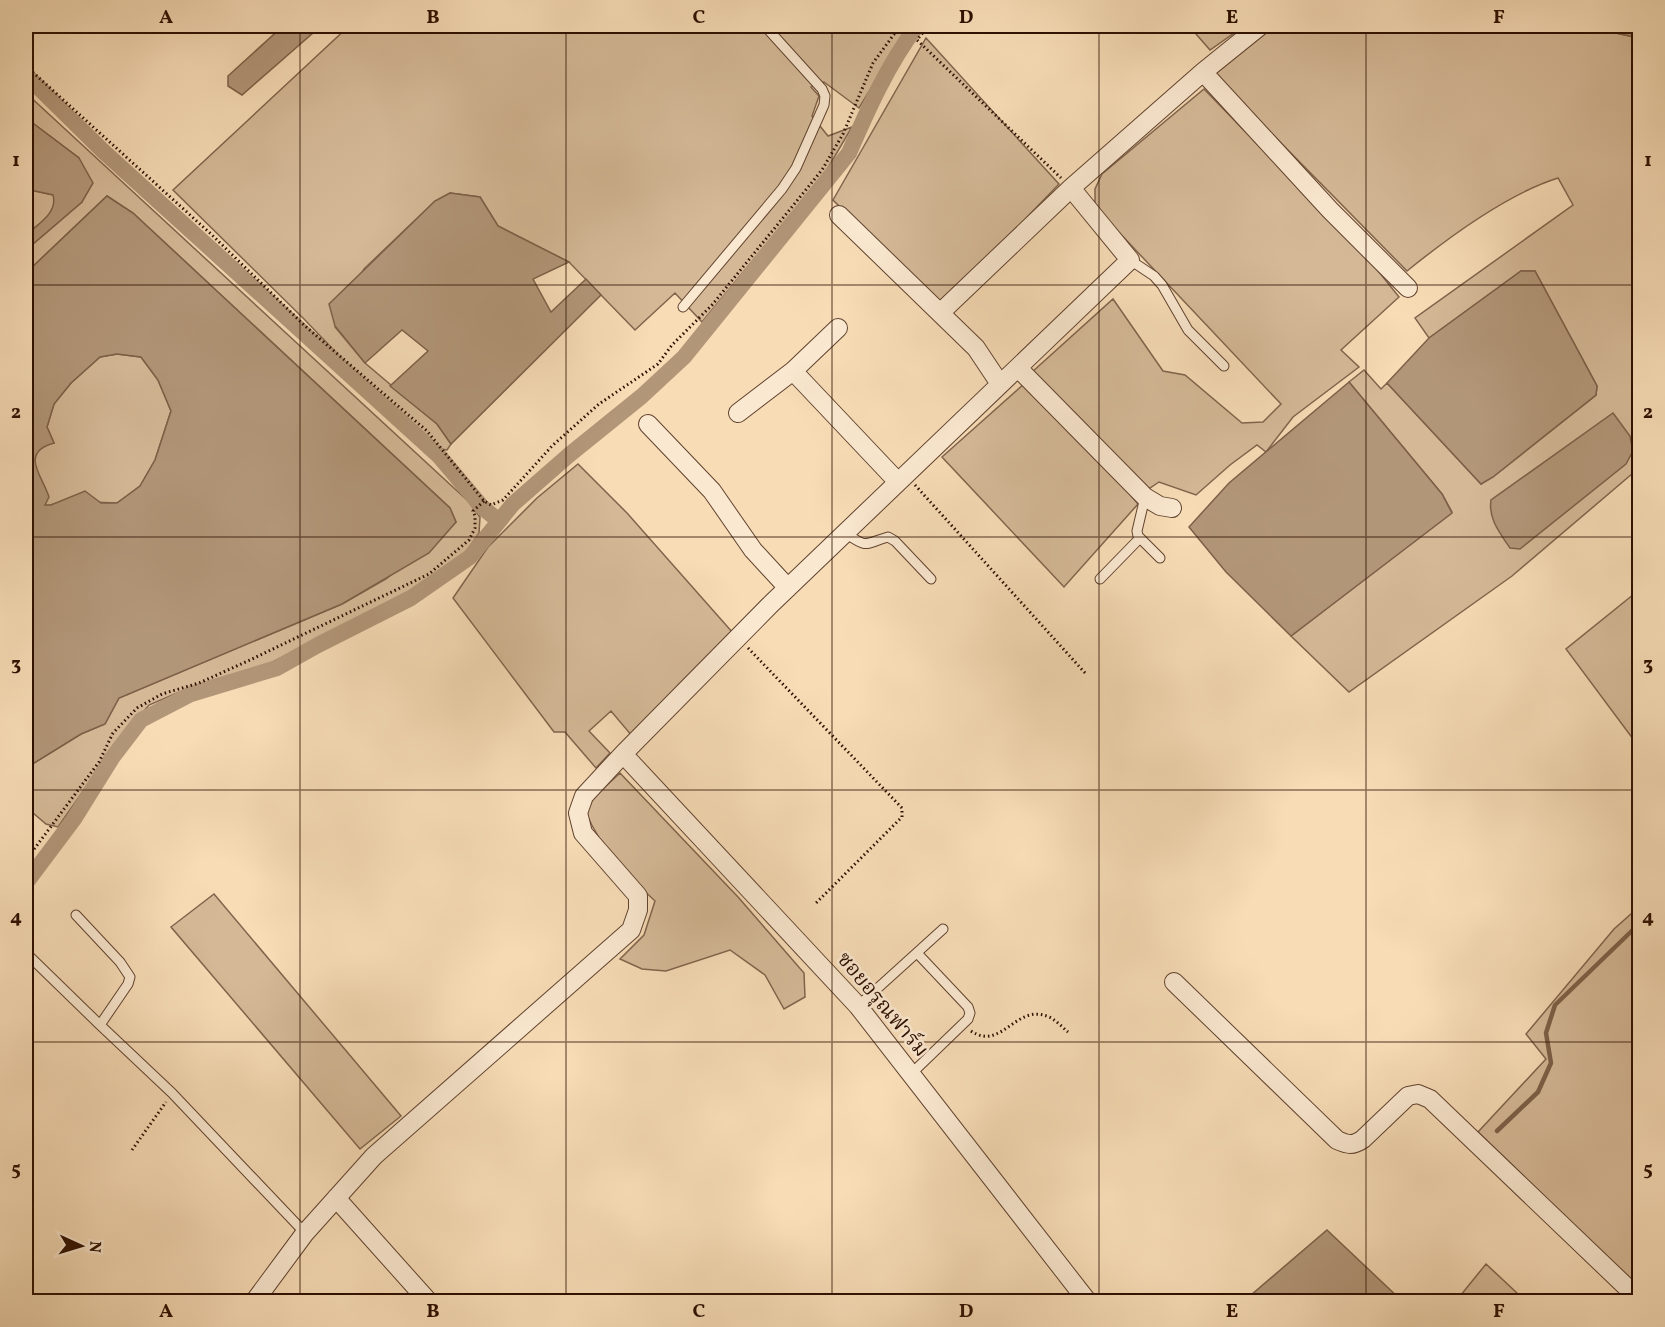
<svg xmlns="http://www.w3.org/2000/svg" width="1665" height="1327" font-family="Vollkorn,'Noto Serif Thai',serif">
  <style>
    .green { fill: #d5b997; stroke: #81644c; stroke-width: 1.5 }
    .water { fill: #b29678; stroke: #7d6048; stroke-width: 1.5; fill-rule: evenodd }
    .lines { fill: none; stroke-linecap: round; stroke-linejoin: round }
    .stream { stroke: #7d6048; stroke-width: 4.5 }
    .canal { stroke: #b29678; stroke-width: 16 }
    .lane-casing { stroke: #60422e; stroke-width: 11 }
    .street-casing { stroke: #60422e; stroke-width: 20 }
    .path { stroke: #2d0f00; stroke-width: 3; stroke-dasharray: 1.5 3; stroke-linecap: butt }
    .lane { stroke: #fae8d0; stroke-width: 9 }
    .street { stroke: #fae8d0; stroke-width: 18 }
    .grid { fill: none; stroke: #2d0f00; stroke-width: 1.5; stroke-opacity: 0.55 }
    .labels { text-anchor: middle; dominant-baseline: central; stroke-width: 5; stroke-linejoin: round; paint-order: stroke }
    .street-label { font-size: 21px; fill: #2d0f00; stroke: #fae8d0 }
    .neatline { fill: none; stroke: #2d0f00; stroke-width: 2 }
    .grid-label { font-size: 20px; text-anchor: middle; font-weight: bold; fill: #2d0f00 }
  </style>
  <rect width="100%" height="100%" fill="#f7dcb6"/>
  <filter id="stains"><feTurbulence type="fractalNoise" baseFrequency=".00333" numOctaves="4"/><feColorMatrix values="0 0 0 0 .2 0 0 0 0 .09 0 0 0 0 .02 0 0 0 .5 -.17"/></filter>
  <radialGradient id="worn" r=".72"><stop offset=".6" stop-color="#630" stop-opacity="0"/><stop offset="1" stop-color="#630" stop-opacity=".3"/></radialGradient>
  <path class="green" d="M 349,26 L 909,26 L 859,108 L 824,82 L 811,87 L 819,96 L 812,116 L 828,136 L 852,127 L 825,173 L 702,322 L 675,293 L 635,330 L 569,262 L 498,226 L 480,197 L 450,193 L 435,201 L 364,269 L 335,327 L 365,363 L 437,424 L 451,444 L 447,450 L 435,448 L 376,394 L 304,319 L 173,190 Z
    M 1189,26 L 1221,27 L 1223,26 L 1244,26 L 1210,50 Z
    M 1275,26 L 1609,26 L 1616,33 L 1639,38 L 1639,468 L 1512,576 L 1349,692 L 1291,636 L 1452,512 L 1442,494 L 1349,382 L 1364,370 L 1381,389 L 1387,383 L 1481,484 L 1493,477 L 1596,395 L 1597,386 L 1535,271 L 1521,271 L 1429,338 L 1415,318 L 1573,205 L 1558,178 C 1507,194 1449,237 1407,271 L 1214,75 Z
    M 926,38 L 1059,184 L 941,306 L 833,200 Z
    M 1204,89 L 1367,257 L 1399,297 L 1341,350 L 1359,367 L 1293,417 L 1266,452 L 1257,445 L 1230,465 L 1196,495 L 1159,482 L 1147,490 L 1031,373 L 1113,299 L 1163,371 L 1185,375 L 1242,423 L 1263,422 L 1281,404 L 1095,207 L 1095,189 L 1102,174 Z
    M 26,93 L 468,501 L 480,517 L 479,533 L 467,551 L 429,581 L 253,672 L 177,693 L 149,705 L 119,740 L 58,827 L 46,824 L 26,807 L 26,768 L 81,734 L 105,724 L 119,698 L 342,604 L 386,579 L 456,522 L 450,508 L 133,213 L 107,196 L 26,273 L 26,250 L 82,202 L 79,158 L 26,118 Z
    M 35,191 L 54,195 C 58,214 38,224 26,235 L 26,192 Z
    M 117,354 L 141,357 L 158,380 L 171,411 L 155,460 L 140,486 L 117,503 L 63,501 L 51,505 L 44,506 C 41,491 28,459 40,448 C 43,445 49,444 54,443 L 47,427 L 54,404 L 71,383 L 100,357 Z
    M 1025,383 L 1121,483 L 1138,504 L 1064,587 L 942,457 Z
    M 578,464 L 627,513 L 733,633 L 632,736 L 611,711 L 589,731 L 610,753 L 596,768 L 565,732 L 554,732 L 453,598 L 488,547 L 537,498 Z
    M 1639,590 L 1639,747 L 1566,649 Z
    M 620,773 L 738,897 L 804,973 L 805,997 L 784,1009 L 765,975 L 730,950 L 666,971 L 642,969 L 620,959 L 644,935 L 655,901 C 627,875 601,848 586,813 L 594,797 Z
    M 214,894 L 401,1116 L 360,1149 L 171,927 Z
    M 1639,907 L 1639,1288 L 1478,1132 L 1546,1059 L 1526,1034 L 1614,929 Z
    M 1486,1264 L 1517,1293 L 1510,1301 L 1456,1301 Z"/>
  <path class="water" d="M 283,26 L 321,26 L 242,95 L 228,86 L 228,76 Z
    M 1609,26 L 1639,26 L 1639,38 L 1616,33 Z
    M 26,118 L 79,158 L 93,183 L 82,202 L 26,250 L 26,235 C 38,224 58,213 53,195 L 35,191 L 26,192 Z
    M 450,193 L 480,197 L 498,226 L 569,262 L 533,279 L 551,312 L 586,279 L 601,295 L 451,444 L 437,424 L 390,386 L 428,351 L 402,330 L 365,363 L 335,326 L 329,304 L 435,201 Z
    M 107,196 L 133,213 L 450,508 L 456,522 L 429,553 L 342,604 L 119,698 L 105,724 L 81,734 L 26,768 L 26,273 ZM 117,354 L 141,357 L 158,380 L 171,411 L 155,460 L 140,486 L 117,503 L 101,503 L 85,491 L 51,505 L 45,505 L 49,497 C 42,475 19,453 54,443 L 47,427 L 54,404 L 71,383 L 100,357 Z
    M 1521,271 L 1535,271 L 1597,386 L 1596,395 L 1493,477 L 1481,484 L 1387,383 L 1429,338 Z
    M 1349,382 L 1442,494 L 1452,513 L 1291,636 L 1226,572 L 1189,527 L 1229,483 Z
    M 1613,413 L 1630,436 L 1633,451 L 1626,464 L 1520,549 L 1510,548 C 1500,533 1488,519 1491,500 Z
    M 1327,1230 L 1402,1301 L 1244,1301 Z"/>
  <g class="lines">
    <path class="stream" d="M 1497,1131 L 1538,1092 L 1551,1063 L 1546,1033 L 1555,1005 L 1640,923"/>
    <path class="canal" d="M 26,75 L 103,151 L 439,456 L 482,507 L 499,521
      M 26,883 L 74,819 L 112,758 L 141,720 L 191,694 L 277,668 L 318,645 L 411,598 L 470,557 L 513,504 L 569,455 L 642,396 L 684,357 L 849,153 C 868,109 888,64 917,26"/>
    <defs>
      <path id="lane" d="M 1130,260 L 1154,276 L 1162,285 L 1188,330 L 1224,366
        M 683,307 L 782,189 L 796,168 L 824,105 L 825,96 L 822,89 L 765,26
        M 1145,497 L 1137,531 L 1138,536 L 1160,558
        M 845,533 C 869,549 863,544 888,537 L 895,541 L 931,579
        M 1100,579 L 1140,538
        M 76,915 L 120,962 L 130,977 L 128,984 L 100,1025 L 172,1093 L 305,1233
        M 26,953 L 100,1025
        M 858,1006 L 943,929
        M 911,1074 L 968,1019 L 970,1013 L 968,1007 L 917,953"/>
      <path id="street" d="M 1203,72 L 1330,210 L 1408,288
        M 839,215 L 976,348 L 1000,384
        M 940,313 L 1071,188
        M 1018,368 L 1145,497 L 1160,506 L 1172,508
        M 793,371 L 898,482
        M 738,413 L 793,371 L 838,328
        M 648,424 L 712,491 L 753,550 L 788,588
        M 623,754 L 858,1006 L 1088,1302
        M 1174,982 L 1337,1140 C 1348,1145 1353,1146 1363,1139 L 1408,1096 L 1418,1094 L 1430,1099 L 1640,1300
        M 336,1198 L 429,1302
        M 254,1302 L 305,1233 L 374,1156 L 631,930 L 638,910 L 638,896 L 583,833 L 578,813 L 584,796 L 623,754 L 772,603 L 1130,260 L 1071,188 L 1203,72 L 1260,26"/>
    </defs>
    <use href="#lane" class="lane-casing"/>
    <use href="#street" class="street-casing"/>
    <path class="path" d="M 928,26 L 917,40 L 1061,178
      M 26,66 L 211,234 L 305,326 L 427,431 L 484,501 L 491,505 L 503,500 L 552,446 L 599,404 L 658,364 L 672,345 L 712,305 L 822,170 L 843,134 L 873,63 L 900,26
      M 915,485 L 1086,674
      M 748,648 L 902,808 L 902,817 L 815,904
      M 26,860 L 99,762 L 113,733 L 137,708 L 162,694 L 199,683 L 250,660 L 429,574 L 469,540 L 475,528 L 475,516 L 473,511 L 484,501
      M 971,1031 C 1002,1052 1016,1002 1049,1017 C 1056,1020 1062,1027 1068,1032
      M 132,1150 L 166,1102"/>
    <use href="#lane" class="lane"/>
    <use href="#street" class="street"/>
  </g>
  <path class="grid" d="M 300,26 L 300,1302M 566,26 L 566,1302M 832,26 L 832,1302M 1099,26 L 1099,1302M 1366,26 L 1366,1302M 26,285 L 1640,285M 26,537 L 1640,537M 26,790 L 1640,790M 26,1042 L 1640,1042"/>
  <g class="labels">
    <g class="street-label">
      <text transform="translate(882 1005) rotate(50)">ซอยอรุณฟาร์ม</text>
    </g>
  </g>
  <rect width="1665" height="1327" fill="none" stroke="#f7dcb6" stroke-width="66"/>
  <g transform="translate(81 1246) rotate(94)" stroke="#fae8d0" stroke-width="4.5" paint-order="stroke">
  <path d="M0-4.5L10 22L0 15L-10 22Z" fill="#2d0f00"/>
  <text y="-9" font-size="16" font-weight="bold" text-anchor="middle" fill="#2d0f00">N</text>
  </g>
  <rect x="33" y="33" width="1599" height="1261" class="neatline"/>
  <g class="grid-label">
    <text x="166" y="23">A</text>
    <text x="433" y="23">B</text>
    <text x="699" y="23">C</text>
    <text x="966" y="23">D</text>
    <text x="1232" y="23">E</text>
    <text x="1499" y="23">F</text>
    <text x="16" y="166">1</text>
    <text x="1648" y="166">1</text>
    <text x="16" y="418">2</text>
    <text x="1648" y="418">2</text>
    <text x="16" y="670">3</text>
    <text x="1648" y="670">3</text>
    <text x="16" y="923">4</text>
    <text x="1648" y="923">4</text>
    <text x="16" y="1175">5</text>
    <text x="1648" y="1175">5</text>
    <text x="166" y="1317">A</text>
    <text x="433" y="1317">B</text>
    <text x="699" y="1317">C</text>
    <text x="966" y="1317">D</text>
    <text x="1232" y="1317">E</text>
    <text x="1499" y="1317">F</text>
  </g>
  <rect width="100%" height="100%" filter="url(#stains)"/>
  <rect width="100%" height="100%" fill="url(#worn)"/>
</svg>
